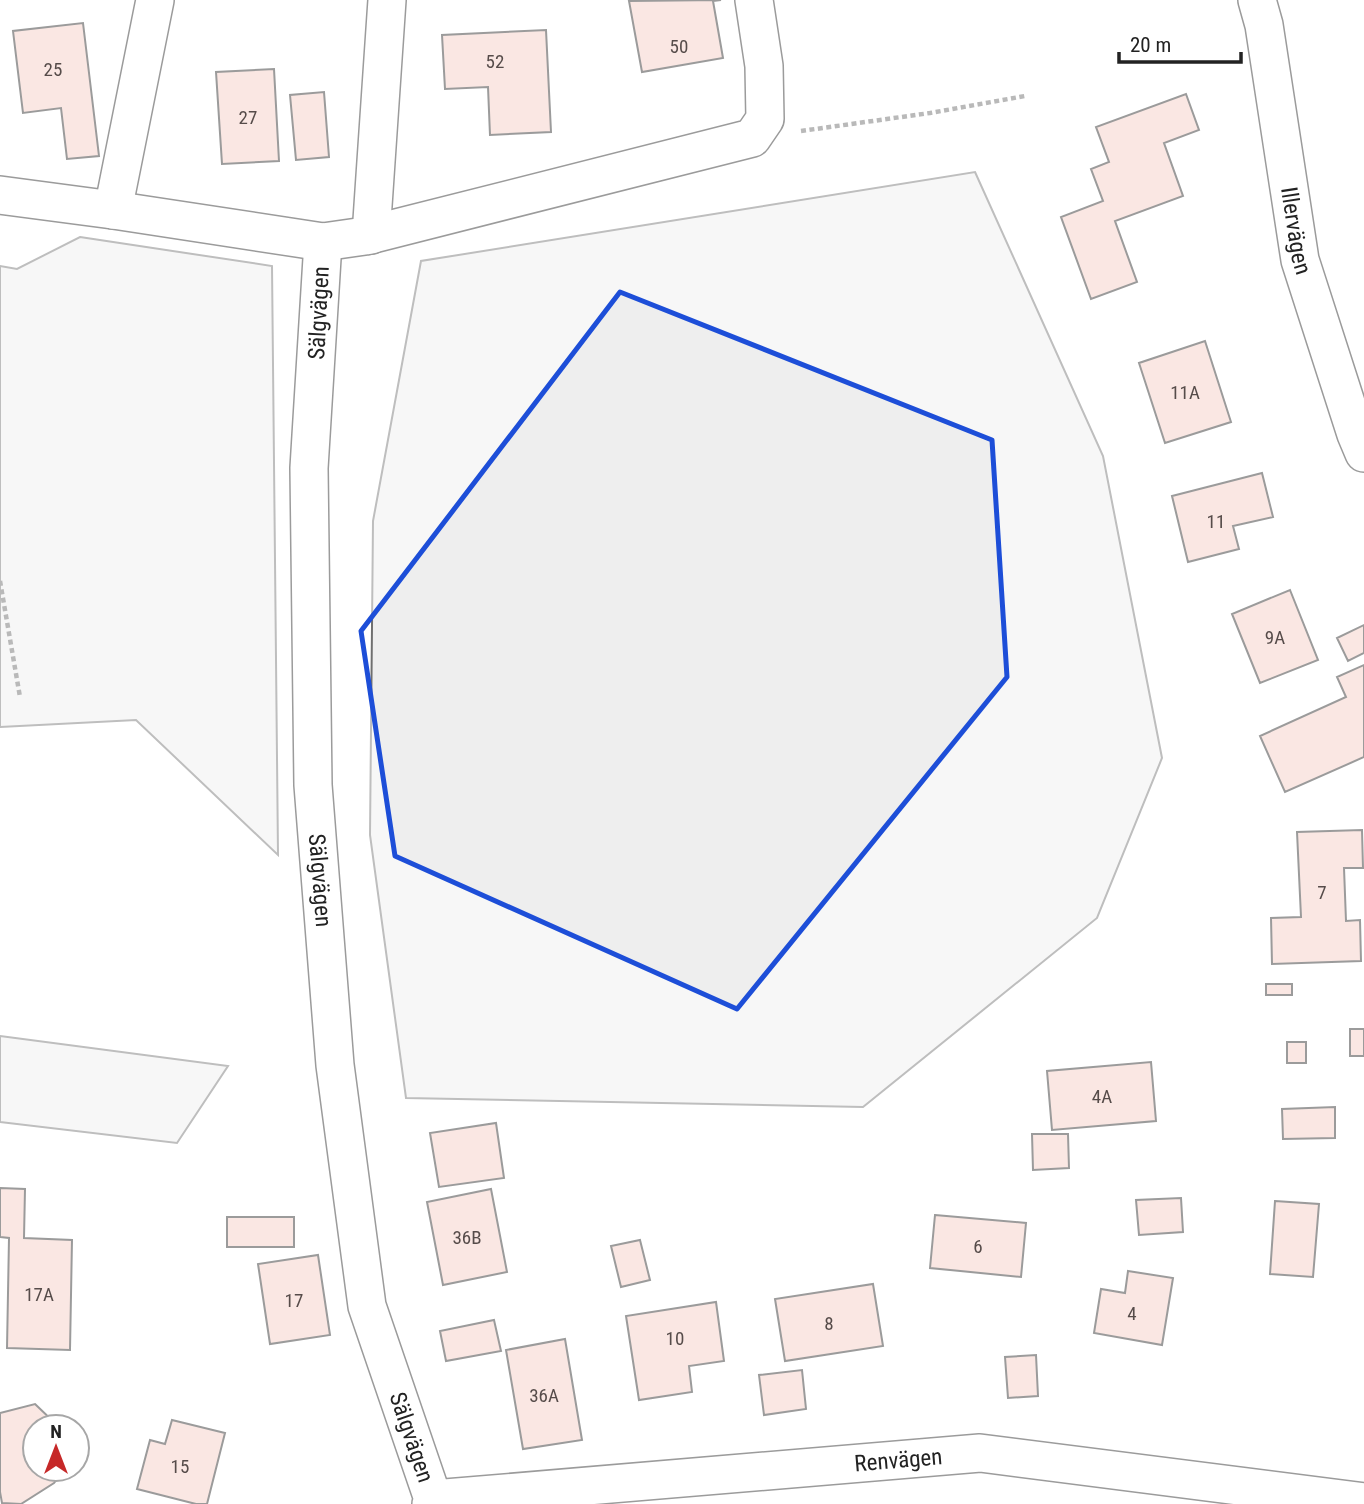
<svg xmlns="http://www.w3.org/2000/svg" width="1364" height="1504" font-family="'Roboto Condensed',sans-serif">
  <style>
    .green { fill: #eee; stroke: #6f6f6f; stroke-width: 2 }
    .building { fill: #f3c9c0; stroke: #222; stroke-width: 2 }
    .lines { fill: none; stroke-linecap: round; stroke-linejoin: round }
    .street-casing { stroke: #222; stroke-width: 40 }
    .path { stroke: #646464; stroke-width: 4.5; stroke-dasharray: 5 3.5; stroke-linecap: butt }
    .street { stroke: #fff; stroke-width: 37 }
    .marked { fill: none; stroke: #1d4ed8; stroke-width: 5; stroke-linejoin: round }
    .labels { text-anchor: middle; dominant-baseline: central; stroke-width: 5; stroke-linejoin: round; paint-order: stroke }
    .number-label { font-size: 19px; fill: #564c4a }
    .street-label { font-size: 23px; fill: #222; stroke: #fff }
  </style>
  <rect width="100%" height="100%" fill="#fff"/>
  <path class="green" d="M 975,172 L 1103,456 L 1162,758 L 1097,918 L 863,1107 L 406,1098 L 370,835 L 373,521 L 421,261 Z
    M 80,237 L 272,266 L 278,855 L 136,720 L 0,727 L 0,266 L 17,269 Z
    M 0,1036 L 228,1066 L 177,1143 L 0,1122 Z"/>
  <path class="building" d="M 721,0 L 713,1 L 723,58 L 642,72 L 629,1 Z
    M 83,23 L 99,156 L 67,159 L 61,108 L 23,113 L 13,31 Z
    M 546,30 L 551,132 L 490,135 L 488,87 L 445,89 L 442,35 Z
    M 274,69 L 279,161 L 222,164 L 216,72 Z
    M 324,92 L 329,157 L 296,160 L 290,95 Z
    M 1186,94 L 1199,130 L 1164,143 L 1183,196 L 1115,221 L 1137,282 L 1091,299 L 1061,217 L 1103,201 L 1091,169 L 1109,162 L 1096,127 Z
    M 1205,341 L 1231,422 L 1165,443 L 1139,363 Z
    M 1262,473 L 1273,517 L 1233,526 L 1239,549 L 1188,562 L 1172,496 Z
    M 1290,590 L 1318,660 L 1260,683 L 1232,614 Z
    M 1364,625 L 1364,653 L 1348,661 L 1337,638 Z
    M 1364,665 L 1364,757 L 1285,792 L 1260,736 L 1346,697 L 1337,677 Z
    M 1362,830 L 1363,868 L 1344,868 L 1346,921 L 1360,920 L 1361,961 L 1272,964 L 1271,918 L 1301,917 L 1297,832 Z
    M 1266,984 L 1292,984 L 1292,995 L 1266,995 Z
    M 1350,1029 L 1364,1029 L 1364,1056 L 1350,1056 Z
    M 1287,1042 L 1306,1042 L 1306,1063 L 1287,1063 Z
    M 1151,1062 L 1156,1121 L 1052,1130 L 1047,1071 Z
    M 1335,1107 L 1335,1138 L 1283,1139 L 1282,1109 Z
    M 496,1123 L 504,1178 L 439,1187 L 430,1133 Z
    M 1032,1134 L 1068,1134 L 1069,1168 L 1033,1170 Z
    M 0,1188 L 25,1189 L 24,1238 L 72,1240 L 70,1350 L 7,1348 L 9,1238 L 0,1237 Z
    M 491,1189 L 507,1272 L 443,1285 L 427,1202 Z
    M 1181,1198 L 1183,1232 L 1139,1235 L 1136,1200 Z
    M 1275,1201 L 1319,1204 L 1313,1277 L 1270,1274 Z
    M 935,1215 L 1026,1223 L 1021,1277 L 930,1268 Z
    M 227,1217 L 294,1217 L 294,1247 L 227,1247 Z
    M 640,1240 L 650,1280 L 621,1287 L 611,1246 Z
    M 318,1255 L 330,1335 L 270,1344 L 258,1264 Z
    M 1128,1271 L 1173,1278 L 1162,1345 L 1094,1333 L 1101,1289 L 1125,1293 Z
    M 873,1284 L 883,1346 L 785,1361 L 775,1299 Z
    M 716,1302 L 724,1361 L 689,1366 L 692,1392 L 639,1400 L 626,1316 Z
    M 494,1320 L 501,1351 L 446,1361 L 440,1331 Z
    M 565,1339 L 582,1440 L 523,1449 L 506,1350 Z
    M 1036,1355 L 1038,1396 L 1008,1398 L 1005,1357 Z
    M 802,1370 L 806,1409 L 764,1415 L 759,1375 Z
    M 35,1404 L 59,1427 L 35,1427 L 35,1469 L 65,1469 L 54,1483 L 21,1504 L 2,1503 L 0,1492 L 0,1413 Z
    M 172,1420 L 225,1433 L 207,1504 L 196,1504 L 137,1489 L 150,1440 L 165,1444 Z"/>
  <g class="lines">
    <defs>
      <g id="street">
        <path id="s1" d="M 1257,0 L 1264,25 L 1300,260 L 1356,434 L 1364,453"/>
        <path d="M 0,195 L 113,210 L 323,242 L 365,236 L 752,138 L 765,119 L 764,66 L 754,0"/>
        <path d="M 113,210 L 155,0"/>
        <path d="M 371,235 L 387,0"/>
        <path id="s2" d="M 323,242 L 309,468 L 313,785 L 335,1065 L 367,1306 L 433,1499 L 431,1504"/>
        <path id="s3" d="M 433,1499 L 980,1453 L 1364,1502"/>
      </g>
    </defs>
    <use href="#street" class="street-casing"/>
    <path class="path" d="M 801,131 L 930,113 L 1025,96
      M 0,581 L 20,697"/>
    <use href="#street" class="street"/>
  </g>
  <path d="M0 0H1364V1504H0ZM 620,292 L 992,440 L 1007,677 L 737,1009 L 395,856 L 361,631 Z" fill="#fff" fill-opacity=".55" fill-rule="evenodd"/>
  <path class="marked" d="M 620,292 L 992,440 L 1007,677 L 737,1009 L 395,856 L 361,631 Z"/>
  <g class="labels">
    <g class="number-label">
      <text x="679" y="46">50</text>
      <text x="495" y="61">52</text>
      <text x="53" y="69">25</text>
      <text x="248" y="117">27</text>
      <text x="1185" y="392">11A</text>
      <text x="1216" y="521">11</text>
      <text x="1275" y="637">9A</text>
      <text x="1322" y="892">7</text>
      <text x="1102" y="1096">4A</text>
      <text x="467" y="1237">36B</text>
      <text x="978" y="1246">6</text>
      <text x="39" y="1294">17A</text>
      <text x="294" y="1300">17</text>
      <text x="1132" y="1313">4</text>
      <text x="829" y="1323">8</text>
      <text x="675" y="1338">10</text>
      <text x="544" y="1395">36A</text>
      <text x="180" y="1466">15</text>
    </g>
    <g class="street-label">
      <text stroke="none"><textPath href="#s1" startOffset="234">Illervägen</textPath></text>
      <text transform="translate(319 313) rotate(-87)">Sälgvägen</text>
      <text stroke="none"><textPath href="#s2" startOffset="639">Sälgvägen</textPath></text>
      <text stroke="none"><textPath href="#s2" startOffset="1206">Sälgvägen</textPath></text>
      <text stroke="none"><textPath href="#s3" startOffset="467">Renvägen</textPath></text>
    </g>
  </g>
  <g transform="translate(56 1448)"><circle r="33" fill="#ffffff" stroke="#a7a7a7" stroke-width="2"/>
  <path d="M0-5L12 26L0 18L-12 26Z" fill="#c62828"/>
  <text y="-10" font-size="19" font-weight="bold" text-anchor="middle" fill="#222222">N</text>
  </g>
  <path d="M1119 52v10h122v-10" fill="none" stroke="#222222" stroke-width="3.5"/>
  <text x="1130" y="52" font-size="21" fill="#222222" stroke="#ffffff" stroke-width="5" paint-order="stroke">20 m</text>
</svg>
